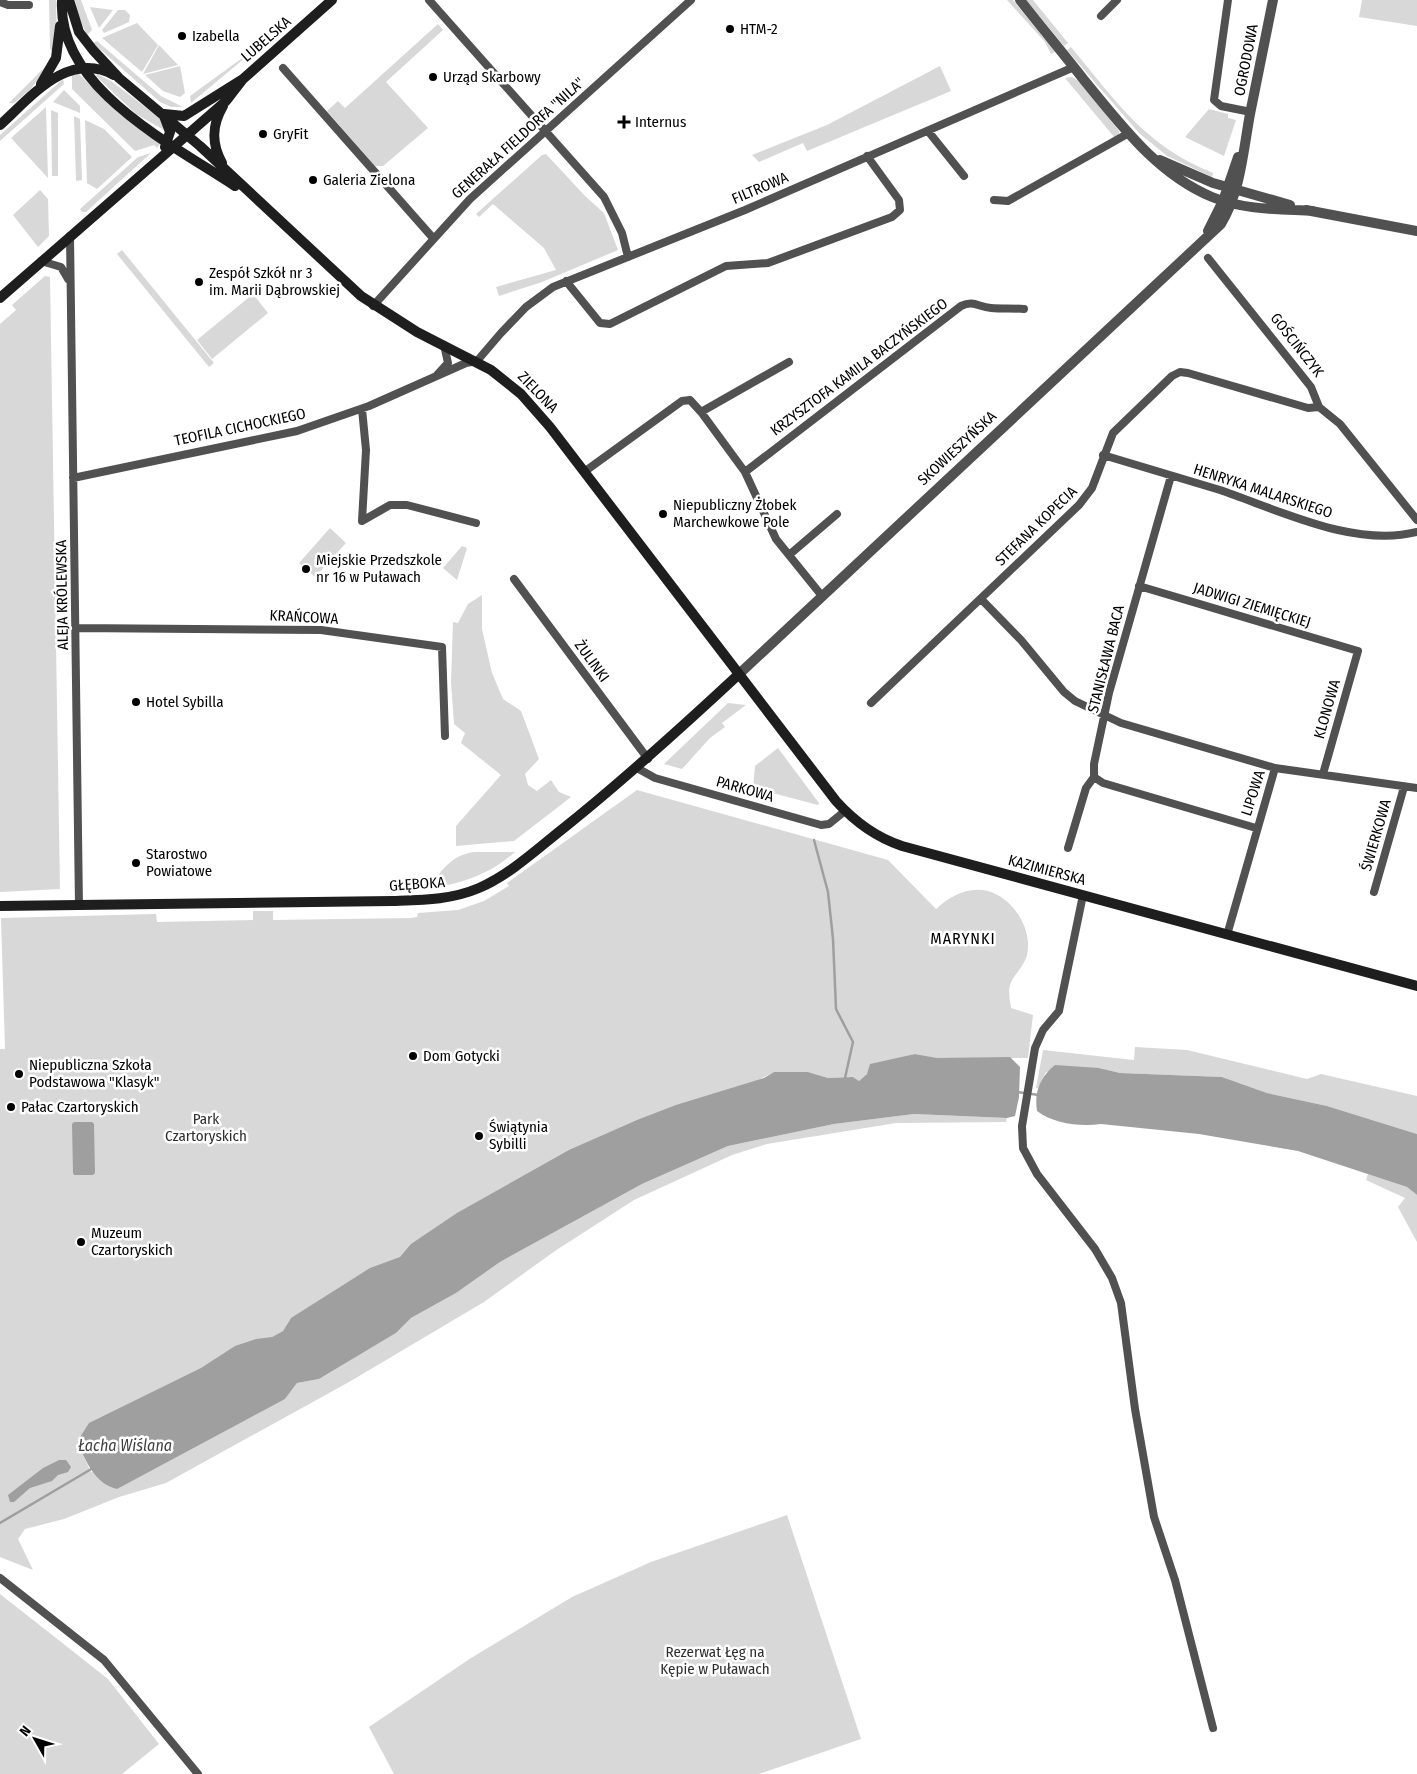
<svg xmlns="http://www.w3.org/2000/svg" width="1417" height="1774" font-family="'Fira Sans Condensed',sans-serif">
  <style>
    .green { fill: #d8d8d8 }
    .water { fill: #9f9f9f }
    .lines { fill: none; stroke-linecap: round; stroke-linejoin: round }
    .stream { stroke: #9f9f9f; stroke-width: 2.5 }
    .minor { stroke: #515151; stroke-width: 8 }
    .tertiary { stroke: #515151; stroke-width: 10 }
    .secondary { stroke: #1e1e1e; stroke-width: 10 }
    .poi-dot { fill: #000; stroke: #fff; stroke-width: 2 }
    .labels { text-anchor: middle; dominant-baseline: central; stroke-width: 5; stroke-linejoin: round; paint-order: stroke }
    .poi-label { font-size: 15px; fill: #000; stroke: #fff; text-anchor: start }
    .street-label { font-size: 15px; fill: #000; stroke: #fff }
    .park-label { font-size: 15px; fill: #2f2f2f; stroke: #fff }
    .neighbourhood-label { font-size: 16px; letter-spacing: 1px; fill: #000; stroke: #fff }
    .water-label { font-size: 16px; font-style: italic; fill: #404040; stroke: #fff }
  </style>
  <rect width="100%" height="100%" fill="#fff"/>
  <path class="green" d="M 49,0 L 56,0 L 57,40 L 54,53 L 50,49 Z
    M 75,0 L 81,0 L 92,30 L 87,35 L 77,13 Z
    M 1007,0 L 1013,0 L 1055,52 L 1051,54 L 1045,42 Z
    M 1026,0 L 1033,0 L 1068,43 L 1064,46 Z
    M 1362,0 L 1417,0 L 1417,26 L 1359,17 Z
    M 90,7 L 113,10 L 99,28 Z
    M 118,10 L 125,10 L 130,15 L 129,22 L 104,33 L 102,30 Z
    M 137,23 L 158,45 L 142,72 L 102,38 Z
    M 438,24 L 443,30 L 386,82 L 428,128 L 383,166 L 375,166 L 327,111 L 338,101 L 345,108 Z
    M 97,41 L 161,96 L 183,107 L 171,107 L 160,102 L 93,43 Z
    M 159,45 L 178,65 L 143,74 Z
    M 260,45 L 258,47 L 191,103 L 190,96 Z
    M 1071,47 C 1117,102 1144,145 1213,173 L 1212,177 L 1167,156 L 1139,133 L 1067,50 Z
    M 50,62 L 31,89 L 14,103 L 9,103 Z
    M 180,66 L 185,93 L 180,97 L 163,91 L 145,75 Z
    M 940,66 L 951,91 L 807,151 L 803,143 L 759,162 L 752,155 L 827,125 Z
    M 72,74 L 79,74 L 117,112 L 160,144 L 157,148 L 154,145 L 135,151 L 72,89 Z
    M 97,74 L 111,81 L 160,118 L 164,130 L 136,114 L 96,76 Z
    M 1072,77 L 1079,81 L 1119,131 L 1119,135 L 1115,138 L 1065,78 Z
    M 63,79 L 64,84 L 0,141 L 0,135 Z
    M 64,90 L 80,106 L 80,113 L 53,102 Z
    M 46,107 L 48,178 L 11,138 Z
    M 1209,109 L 1228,114 L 1228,118 L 1236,120 L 1224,156 L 1185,137 Z
    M 51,110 L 58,113 L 58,176 L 52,176 Z
    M 74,116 L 80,119 L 82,180 L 76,181 Z
    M 85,120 L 104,129 L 132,157 L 97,189 L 87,183 Z
    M 151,153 L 86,212 L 82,212 L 80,209 L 138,157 Z
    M 546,154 L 585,196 L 604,213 L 618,250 L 542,282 L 499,296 L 496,287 L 556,270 L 544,248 L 493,204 L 479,217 L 476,214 L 542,155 Z
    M 40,190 L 48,199 L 49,236 L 38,247 L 13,215 Z
    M 122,250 L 214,363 L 209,367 L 117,254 Z
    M 45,276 L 50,277 L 60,889 L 0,892 L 0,324 L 16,310 L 12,305 Z
    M 253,294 L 268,313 L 212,359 L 197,340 Z
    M 330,528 L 346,543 L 315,577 L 299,563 Z
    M 462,546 L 467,548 L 457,580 L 443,568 Z
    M 482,595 L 482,629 L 492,673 L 503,699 L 521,711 L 539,759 L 525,774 L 528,785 L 537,791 L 551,780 L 559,792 L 571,797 L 514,841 L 456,846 L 456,826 L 501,775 L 461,743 L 465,733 L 454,724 L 451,682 L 453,622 L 458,623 L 468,604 Z
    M 728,703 L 746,705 L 722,723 L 725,727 L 710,738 L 682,769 L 664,764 Z
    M 778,748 L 819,803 L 818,805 L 753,788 L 755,766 Z
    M 637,790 L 888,860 L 936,909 C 950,896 968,886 988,891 C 1013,898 1033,929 1027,955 C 1024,967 1013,975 1010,985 C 1008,991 1010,1001 1011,1008 L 1033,1015 L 1028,1058 L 936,1058 L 915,1054 L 867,1074 L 859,1081 L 853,1077 L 828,1078 L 808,1072 L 774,1072 L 416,1261 L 291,1318 L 283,1331 L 272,1337 L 81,1451 L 91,1472 L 285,1399 L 297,1383 L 319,1379 L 396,1333 L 411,1318 L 456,1293 L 500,1262 L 642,1184 L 728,1146 L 834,1124 L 914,1114 L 1007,1118 L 1006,1122 L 896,1123 L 767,1144 L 732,1155 L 634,1200 L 555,1251 L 484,1302 L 349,1382 L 166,1483 L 119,1497 L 64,1519 L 25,1529 L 18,1539 L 33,1570 L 0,1557 L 0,1049 L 5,1049 L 1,918 L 156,914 L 157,922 L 253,920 L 253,911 L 273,911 L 273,920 L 411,918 L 417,917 L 418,913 L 458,910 L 484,901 L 509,886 L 507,883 Z
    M 474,852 L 515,852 C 489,875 462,883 428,889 C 441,871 451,855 474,852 Z
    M 1135,1047 L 1187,1050 L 1307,1079 L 1321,1074 L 1417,1096 L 1417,1134 L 1327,1106 L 1267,1093 L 1222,1077 L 1120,1073 L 1099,1068 L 1046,1072 L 1038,1088 L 1036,1088 L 1043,1050 L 1134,1060 Z
    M 1368,1174 L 1407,1187 L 1417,1195 L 1417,1242 L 1398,1207 L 1405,1198 L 1366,1180 Z
    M 787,1515 L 861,1739 L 759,1774 L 394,1774 L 369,1727 L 471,1658 L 572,1597 L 651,1562 Z
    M 0,1594 L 108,1679 L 159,1744 L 122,1774 L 0,1774 Z"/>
  <path class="water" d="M 915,1054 L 937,1058 L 1010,1057 L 1020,1067 L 1019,1097 L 1015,1116 L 1007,1118 L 914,1114 L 834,1124 L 728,1146 L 642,1184 L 500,1262 L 456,1293 L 411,1318 L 396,1333 L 319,1379 L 297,1383 L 285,1399 L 117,1489 C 95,1484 86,1461 77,1442 L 89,1423 L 201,1368 L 235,1346 L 256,1339 L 272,1337 L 283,1331 L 291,1318 L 370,1268 L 400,1257 L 411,1244 L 457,1213 L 569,1150 L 637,1120 L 676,1105 L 764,1078 L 774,1072 L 808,1072 L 828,1078 L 853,1077 L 859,1081 L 867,1074 L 870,1064 Z
    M 1055,1065 L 1099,1068 L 1120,1073 L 1222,1077 L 1267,1093 L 1327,1106 L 1417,1134 L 1417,1195 L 1407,1187 L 1298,1151 L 1199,1134 L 1101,1124 C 1081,1127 1054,1124 1037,1111 C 1034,1092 1040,1077 1055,1065 Z
    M 74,1122 L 92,1122 L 94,1124 L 95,1173 L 93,1175 L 74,1175 L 73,1173 L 72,1124 Z
    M 59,1460 L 66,1460 L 71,1467 L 68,1472 L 58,1475 L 52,1481 L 30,1488 L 14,1502 L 10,1502 L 8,1495 L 43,1468 Z"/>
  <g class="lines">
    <path class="stream" d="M 814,840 L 828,892 L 833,939 L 836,1009 L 853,1042 L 845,1078
      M 1017,1092 L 1039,1095
      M 0,1523 L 93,1468"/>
    <path class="minor" d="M 429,0 L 604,197 L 622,233 L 628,257
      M 1228,0 L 1214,100 L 1221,106 L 1251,112
      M 0,2 L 8,5 L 29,5
      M 1101,16 L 1117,0
      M 283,68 L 433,238
      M 928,131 L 964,176
      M 994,200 L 1008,201 L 1129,133
      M 70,236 L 79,906
      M 1208,258 L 1311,387 L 1319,407 L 1340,424 L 1417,520
      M 41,261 L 61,267 L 68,279
      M 566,281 L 600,323 L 610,324 L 726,266 L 768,263 L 892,217 L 900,210 L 899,200 L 867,156
      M 373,306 L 470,199 L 691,0
      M 437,375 L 448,363 L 444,345
      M 362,409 L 366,450 L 362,521 L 390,505 L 407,505 L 476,523
      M 701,412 L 789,362
      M 1103,455 C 1142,467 1181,478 1220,490 C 1279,510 1354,548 1417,532
      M 584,472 L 682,401 L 690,400 L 701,412 L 745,472 L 776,539 L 822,596
      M 745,472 L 961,306 C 974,300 978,307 991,308 C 1002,309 1013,308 1024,309
      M 73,478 L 297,431 L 369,406 L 466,363 L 477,361 L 501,333 L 526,307 L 553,287 L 745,210 L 1074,67
      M 789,555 L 837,514
      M 514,579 L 648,759
      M 1139,586 L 1358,651 L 1323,774
      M 981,599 L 1021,640 L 1064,692 L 1075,701 L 1121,723 L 1275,768
      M 76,628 L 321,630 L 442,647 L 445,736
      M 871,703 L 1079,505 L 1092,488 L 1113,433 L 1172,376 L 1180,372 L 1188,373 L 1308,408 L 1319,407
      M 637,768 L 655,778 L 821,825 L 829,824 L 845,811
      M 1094,777 L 1103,783 L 1256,828
      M 1068,848 L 1086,788 L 1094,777 L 1094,764 L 1109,693 L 1171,476
      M 1374,892 L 1404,787
      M 1083,895 L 1059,1011 L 1043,1030 L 1035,1048 L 1022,1126 L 1023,1148 L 1037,1174 L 1095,1249 L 1112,1278 L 1121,1303 L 1135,1409 L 1154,1517 L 1175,1580 L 1213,1728
      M 1227,935 L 1275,768 L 1417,788
      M 0,1578 L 104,1660 L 198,1774"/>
    <path class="tertiary" d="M 1020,0 C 1041,27 1063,53 1084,80 C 1121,125 1157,174 1212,197 C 1243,210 1280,209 1313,211
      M 1160,160 L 1213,183 L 1290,205
      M 1306,210 L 1417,231
      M 1208,231 L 1223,201 L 1238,157
      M 738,675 L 1221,224 C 1241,190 1243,152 1250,114 C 1258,76 1265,38 1273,0"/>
    <path class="secondary" d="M 62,0 C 57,88 172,144 235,186
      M 69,0 L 79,32 L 93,50 L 119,78 L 200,146 L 361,296 L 417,332 L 491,370 L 521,394 L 550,427 L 836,801 C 855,822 875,837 902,846 L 1417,986
      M 41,84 L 56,58 L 60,26
      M 164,114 L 184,116 L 243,79 L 332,0
      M 164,116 L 170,132 L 165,147
      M 0,125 C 31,97 68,50 114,75
      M 222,163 C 211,143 212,125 223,106
      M 0,298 L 226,101 L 243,79
      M 0,906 L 393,901 C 422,900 451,900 479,888 C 511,874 537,849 565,827 C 625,779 682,727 738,675"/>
  </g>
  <g class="poi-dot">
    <circle cx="730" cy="29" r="5"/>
    <circle cx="182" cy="36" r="5"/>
    <circle cx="433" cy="77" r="5"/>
    <path d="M621.5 114.5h5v5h5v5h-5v5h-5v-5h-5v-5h5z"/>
    <circle cx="263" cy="134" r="5"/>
    <circle cx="313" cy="180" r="5"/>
    <circle cx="199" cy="282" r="5"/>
    <circle cx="663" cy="514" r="5"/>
    <circle cx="306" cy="569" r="5"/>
    <circle cx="136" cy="702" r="5"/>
    <circle cx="136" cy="863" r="5"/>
    <circle cx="413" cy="1056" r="5"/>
    <circle cx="19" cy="1074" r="5"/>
    <circle cx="11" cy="1107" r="5"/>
    <circle cx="479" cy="1136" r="5"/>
    <circle cx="81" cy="1242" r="5"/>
  </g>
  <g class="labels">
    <g class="poi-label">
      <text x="740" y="29">HTM-2</text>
      <text x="192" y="36">Izabella</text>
      <text x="443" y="77">Urząd Skarbowy</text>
      <text x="635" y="122">Internus</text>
      <text x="273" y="134">GryFit</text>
      <text x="323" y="180">Galeria Zielona</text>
      <text x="209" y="273">Zespół Szkół nr 3<tspan x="209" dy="17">im. Marii Dąbrowskiej</tspan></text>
      <text x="673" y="505">Niepubliczny Żłobek<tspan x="673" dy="17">Marchewkowe Pole</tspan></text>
      <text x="316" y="560">Miejskie Przedszkole<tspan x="316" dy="17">nr 16 w Puławach</tspan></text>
      <text x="146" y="702">Hotel Sybilla</text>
      <text x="146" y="854">Starostwo<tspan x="146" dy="17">Powiatowe</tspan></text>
      <text x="423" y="1056">Dom Gotycki</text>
      <text x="29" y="1065">Niepubliczna Szkoła<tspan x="29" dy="17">Podstawowa "Klasyk"</tspan></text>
      <text x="21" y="1107">Pałac Czartoryskich</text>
      <text x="489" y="1127">Świątynia<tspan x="489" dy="17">Sybilli</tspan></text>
      <text x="91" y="1233">Muzeum<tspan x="91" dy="17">Czartoryskich</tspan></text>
    </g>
    <g class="street-label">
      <text transform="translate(266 39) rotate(-41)">LUBELSKA</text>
      <text transform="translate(1246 60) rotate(-79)">OGRODOWA</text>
      <text transform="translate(518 138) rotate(-42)">GENERAŁA FIELDORFA "NILA"</text>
      <text transform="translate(760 188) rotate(-23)">FILTROWA</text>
      <text transform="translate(1297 345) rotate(52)">GOŚCIŃCZYK</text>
      <text transform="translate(859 367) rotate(-37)">KRZYSZTOFA KAMILA BACZYŃSKIEGO</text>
      <text transform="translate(538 392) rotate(46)">ZIELONA</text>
      <text transform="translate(240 427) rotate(-12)">TEOFILA CICHOCKIEGO</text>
      <text transform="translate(957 448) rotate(-43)">SKOWIESZYŃSKA</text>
      <text transform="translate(1263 491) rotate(18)">HENRYKA MALARSKIEGO</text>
      <text transform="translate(1036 526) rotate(-44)">STEFANA KOPECIA</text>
      <text transform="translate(62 595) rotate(-91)">ALEJA KRÓLEWSKA</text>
      <text transform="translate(1252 605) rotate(17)">JADWIGI ZIEMIĘCKIEJ</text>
      <text transform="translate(304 617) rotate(3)">KRAŃCOWA</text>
      <text transform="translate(1106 659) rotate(-76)">STANISŁAWA BACA</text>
      <text transform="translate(592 661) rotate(54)">ŻULINKI</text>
      <text transform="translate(1327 709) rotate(-74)">KLONOWA</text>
      <text transform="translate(745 789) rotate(16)">PARKOWA</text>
      <text transform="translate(1253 793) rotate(-72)">LIPOWA</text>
      <text transform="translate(1376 835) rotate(-74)">ŚWIERKOWA</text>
      <text transform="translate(1047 870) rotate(15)">KAZIMIERSKA</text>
      <text transform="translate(417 884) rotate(-4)">GŁĘBOKA</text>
    </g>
    <g class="park-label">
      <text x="206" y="1119">Park<tspan x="206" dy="17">Czartoryskich</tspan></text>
      <text x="715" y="1652">Rezerwat Łęg na<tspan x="715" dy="17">Kępie w Puławach</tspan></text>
    </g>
    <g class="neighbourhood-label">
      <text x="963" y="938">MARYNKI</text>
    </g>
    <g class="water-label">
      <text x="125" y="1445">Łacha Wiślana</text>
    </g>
  </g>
  <g transform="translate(35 1739) rotate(309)" stroke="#ffffff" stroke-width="4" paint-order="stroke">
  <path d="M0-4L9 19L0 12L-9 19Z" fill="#000000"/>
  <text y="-8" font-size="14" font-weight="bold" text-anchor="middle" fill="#000000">N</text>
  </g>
</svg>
